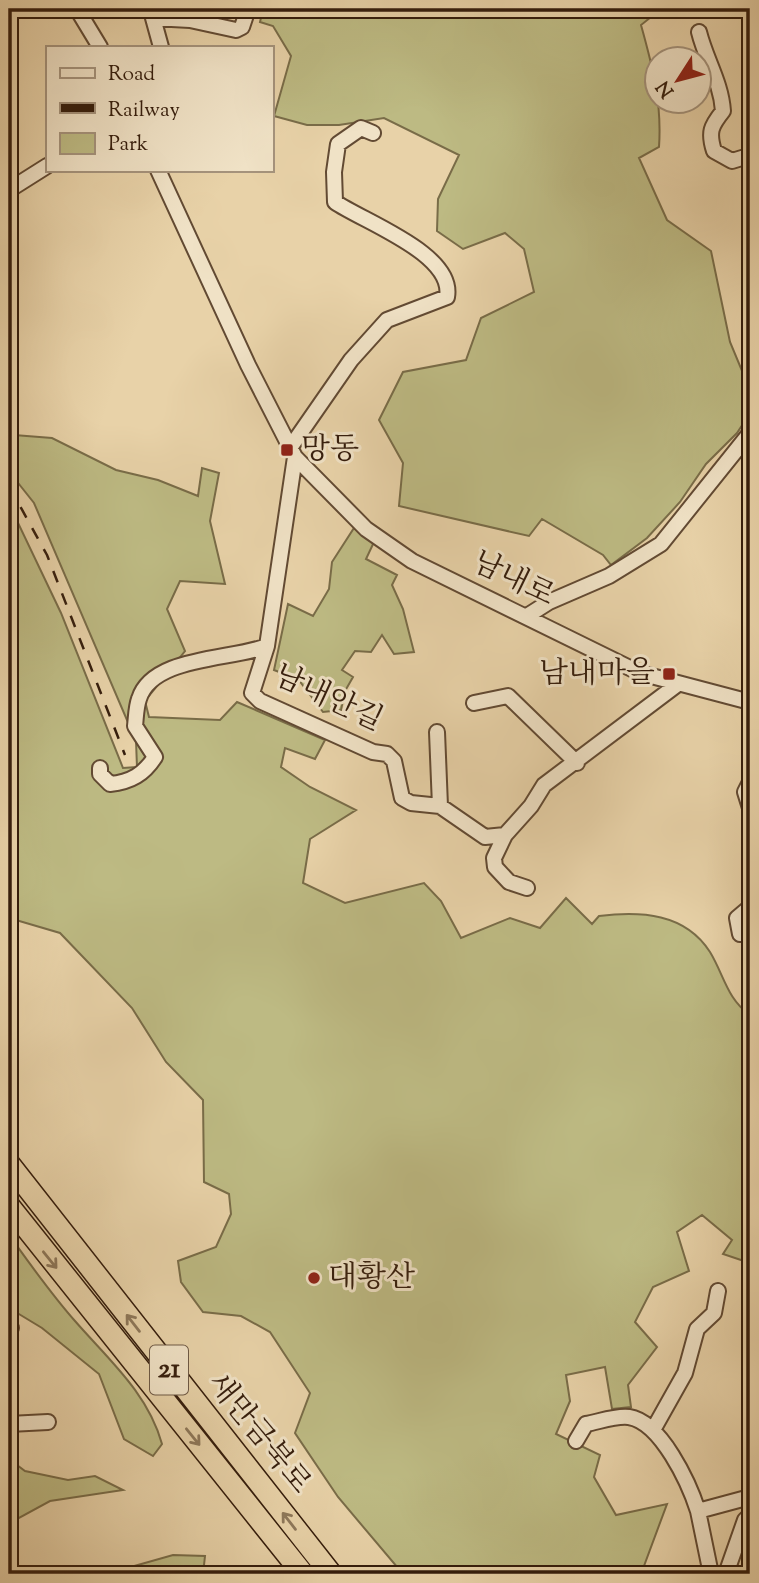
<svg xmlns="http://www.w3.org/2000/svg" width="759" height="1583" font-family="'Sorts Mill Goudy','Noto Serif KR',serif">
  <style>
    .green { fill: #bdba83; stroke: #796c48; stroke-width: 2 }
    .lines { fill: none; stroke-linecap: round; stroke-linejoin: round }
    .minor-casing { stroke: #624a33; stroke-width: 18 }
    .highway-casing { stroke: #351d0c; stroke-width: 24 }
    .minor { stroke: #f0e2c6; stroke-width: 14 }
    .highway { stroke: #e8d2a8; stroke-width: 21 }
    .rail { stroke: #351d0c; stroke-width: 2.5; stroke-dasharray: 12 12; stroke-linecap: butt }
    .oneway { stroke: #8e785a }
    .poi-dot { fill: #8f2418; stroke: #f0e2c6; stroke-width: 2.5 }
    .labels { text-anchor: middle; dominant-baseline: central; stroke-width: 6; stroke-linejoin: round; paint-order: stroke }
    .shield { fill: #f0e2c6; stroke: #6d5844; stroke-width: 2 }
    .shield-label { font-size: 28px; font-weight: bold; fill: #351d0c }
    .poi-label { font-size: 30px; fill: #351d0c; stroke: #f0e2c6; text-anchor: start }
    .street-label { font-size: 30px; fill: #351d0c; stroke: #f0e2c6 }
  </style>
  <rect width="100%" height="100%" fill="#e8d2a8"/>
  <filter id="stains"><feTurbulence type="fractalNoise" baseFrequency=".00286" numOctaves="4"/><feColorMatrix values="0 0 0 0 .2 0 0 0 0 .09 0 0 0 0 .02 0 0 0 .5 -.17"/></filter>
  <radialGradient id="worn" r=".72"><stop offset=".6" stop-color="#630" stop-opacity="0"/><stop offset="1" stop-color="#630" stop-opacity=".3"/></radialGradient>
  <path class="green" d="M 263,9 L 661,9 L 641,25 C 653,68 662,103 659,147 L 639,158 L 667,220 L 711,251 L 730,342 L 750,390 L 750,413 L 737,433 L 706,464 L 680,502 L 647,538 L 611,565 L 603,555 L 542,519 L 529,536 L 399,506 L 403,463 L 379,420 L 403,372 L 466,360 L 481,318 L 534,292 L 524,249 L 505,233 L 463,249 L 437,231 L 438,199 L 459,155 L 384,118 L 339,125 L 307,125 L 274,116 L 291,56 L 273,26 L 260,22 Z
    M 14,435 L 52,438 L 116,470 L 158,480 L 198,496 L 202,468 L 219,473 L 210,521 L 225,584 L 180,581 L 167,609 L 185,651 L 145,701 L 149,717 L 220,720 L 237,702 L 325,740 L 315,759 L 285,748 L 281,767 L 310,787 L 356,810 L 310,839 L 303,883 L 345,903 L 424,883 L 441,901 L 461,938 L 510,918 L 540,928 L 566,898 L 592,924 L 599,916 C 641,911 685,913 710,952 C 724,975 727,999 750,1015 L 750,1263 L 723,1254 L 732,1240 L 702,1215 L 677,1232 L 689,1271 L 653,1287 L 635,1322 L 657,1347 L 628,1385 L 631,1407 L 612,1409 L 605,1367 L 566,1375 L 570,1401 L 556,1434 L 600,1455 L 594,1477 L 616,1515 L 667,1504 L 641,1574 L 403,1574 L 338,1497 L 295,1433 L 310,1393 L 270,1332 L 241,1316 L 203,1312 L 181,1282 L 178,1261 L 216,1247 L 231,1214 L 229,1194 L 204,1182 L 203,1100 L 166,1062 L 132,1008 L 60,933 L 9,918 L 9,504 L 61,613 L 123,768 L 137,767 L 136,741 L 34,503 L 11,474 Z
    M 354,528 L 374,542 L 366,559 L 397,575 L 392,585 L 403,609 L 414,652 L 394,654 L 382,635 L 371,652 L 355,651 L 342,670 L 353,677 L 345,691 L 341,710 L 323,712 L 298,679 L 274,670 L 288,604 L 313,616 L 329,589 L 332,562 Z
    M 9,1235 C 30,1264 51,1294 75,1321 C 108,1359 148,1393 162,1444 L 153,1456 L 124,1439 L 99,1374 L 42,1328 L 9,1308 Z
    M 9,1459 L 25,1471 L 68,1480 L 95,1476 L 123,1490 L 50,1501 L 19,1518 L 9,1516 Z
    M 173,1555 L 205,1556 L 203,1574 L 106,1574 Z"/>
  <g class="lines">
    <defs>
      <path id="minor" d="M 77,9 L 100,47
        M 699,32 C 706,60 721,82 723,111 C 711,126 708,132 714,151 L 732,161 L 745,157 L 750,159
        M 161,47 L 153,18 L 190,20 L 236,30 L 242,27 L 248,9
        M 158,170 L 248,365 L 295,457 L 366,529 L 412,561 L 640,673 L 750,702
        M 9,190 L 47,166
        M 292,445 L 351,360 L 387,320 L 447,297 C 455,254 364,222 335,202 L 334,172 L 338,144 L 361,128 L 373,133
        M 295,457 L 267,646 L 252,693 L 260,701 L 373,752 L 387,754 L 394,761 L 402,798 L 411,803 L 440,806 L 485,837 L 505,835 L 531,806 L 544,785 L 678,684
        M 527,616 L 549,602 L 609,576 L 661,544 L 750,433
        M 474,703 L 508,696 L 577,763
        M 437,732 L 440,806
        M 100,768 L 100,774 L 110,784 C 131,782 144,774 155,757 L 135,726 C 136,718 136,707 139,699 C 152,656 232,660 267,646
        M 750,782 L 745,792 L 750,808
        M 505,835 L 494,858 L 495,867 L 509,882 L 527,888
        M 740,934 L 737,918 L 750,907
        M 9,1330 L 11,1328
        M 9,1424 L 48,1422
        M 653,1430 L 685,1373 L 697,1329 L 714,1313 L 718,1291
        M 576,1441 L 586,1424 C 598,1422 617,1415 629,1417 C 661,1422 689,1483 698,1511
        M 711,1574 L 698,1511 L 750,1497
        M 726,1574 L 745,1520 L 750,1515"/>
      <path id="highway" d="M 9,1164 L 331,1574
        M 9,1206 L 303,1574"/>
    </defs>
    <use href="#minor" class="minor-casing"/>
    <use href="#highway" class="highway-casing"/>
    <use href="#minor" class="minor"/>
    <use href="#highway" class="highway"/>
    <path class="rail" d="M 9,486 L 47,555 L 125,755"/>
  </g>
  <defs><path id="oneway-shaft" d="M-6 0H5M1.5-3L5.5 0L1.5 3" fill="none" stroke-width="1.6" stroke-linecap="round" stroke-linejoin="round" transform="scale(1.75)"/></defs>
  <g class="oneway">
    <use href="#oneway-shaft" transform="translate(50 1260) rotate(51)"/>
    <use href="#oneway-shaft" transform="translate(133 1323) rotate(-128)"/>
    <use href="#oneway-shaft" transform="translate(193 1437) rotate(51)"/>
    <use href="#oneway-shaft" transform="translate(289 1521) rotate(-128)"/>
  </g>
  <g class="poi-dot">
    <rect x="280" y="443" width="14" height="14" rx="3.5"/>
    <rect x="662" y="667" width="14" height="14" rx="3.5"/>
    <circle cx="314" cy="1278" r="7"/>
  </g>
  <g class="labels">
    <rect class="shield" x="150" y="1345.5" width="38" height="49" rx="5"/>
    <g class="shield-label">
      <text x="169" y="1370">21</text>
    </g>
    <g class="poi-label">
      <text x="301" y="450">망동</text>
      <text x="655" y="674" text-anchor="end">남내마을</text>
      <text x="328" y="1278">대황산</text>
    </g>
    <g class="street-label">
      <text transform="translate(513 580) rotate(26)">남내로</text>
      <text transform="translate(328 699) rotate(25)">남내안길</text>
      <text transform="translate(258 1434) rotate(51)">새만금북로</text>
    </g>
  </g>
  <rect width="759" height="1583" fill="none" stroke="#e8d2a8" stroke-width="35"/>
  <rect x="10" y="10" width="738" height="1562" fill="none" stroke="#351d0c" stroke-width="3.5"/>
  <rect x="18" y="18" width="724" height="1548" fill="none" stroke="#351d0c" stroke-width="2"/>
  <rect x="46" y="46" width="228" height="126" fill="#f0e2c6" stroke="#a5937c" stroke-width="2"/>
  <rect x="60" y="68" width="35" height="10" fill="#f0e2c6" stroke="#a5937c" stroke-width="2"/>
  <text x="108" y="80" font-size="21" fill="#351d0c">Road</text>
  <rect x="60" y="103" width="35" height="10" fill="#351d0c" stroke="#a5937c" stroke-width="2"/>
  <text x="108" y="116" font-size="21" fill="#351d0c">Railway</text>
  <rect x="60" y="133" width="35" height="21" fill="#bdba83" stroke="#a5937c" stroke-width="2"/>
  <text x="108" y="150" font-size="21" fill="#351d0c">Park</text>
  <g transform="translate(678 80) rotate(234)"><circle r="33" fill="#f0e2c6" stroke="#a5937c" stroke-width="2"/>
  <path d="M0-5L12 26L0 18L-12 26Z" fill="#8f2418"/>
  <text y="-10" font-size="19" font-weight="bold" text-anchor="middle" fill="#351d0c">N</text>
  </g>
  <rect width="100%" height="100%" filter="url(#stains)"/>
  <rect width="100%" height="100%" fill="url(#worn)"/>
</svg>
